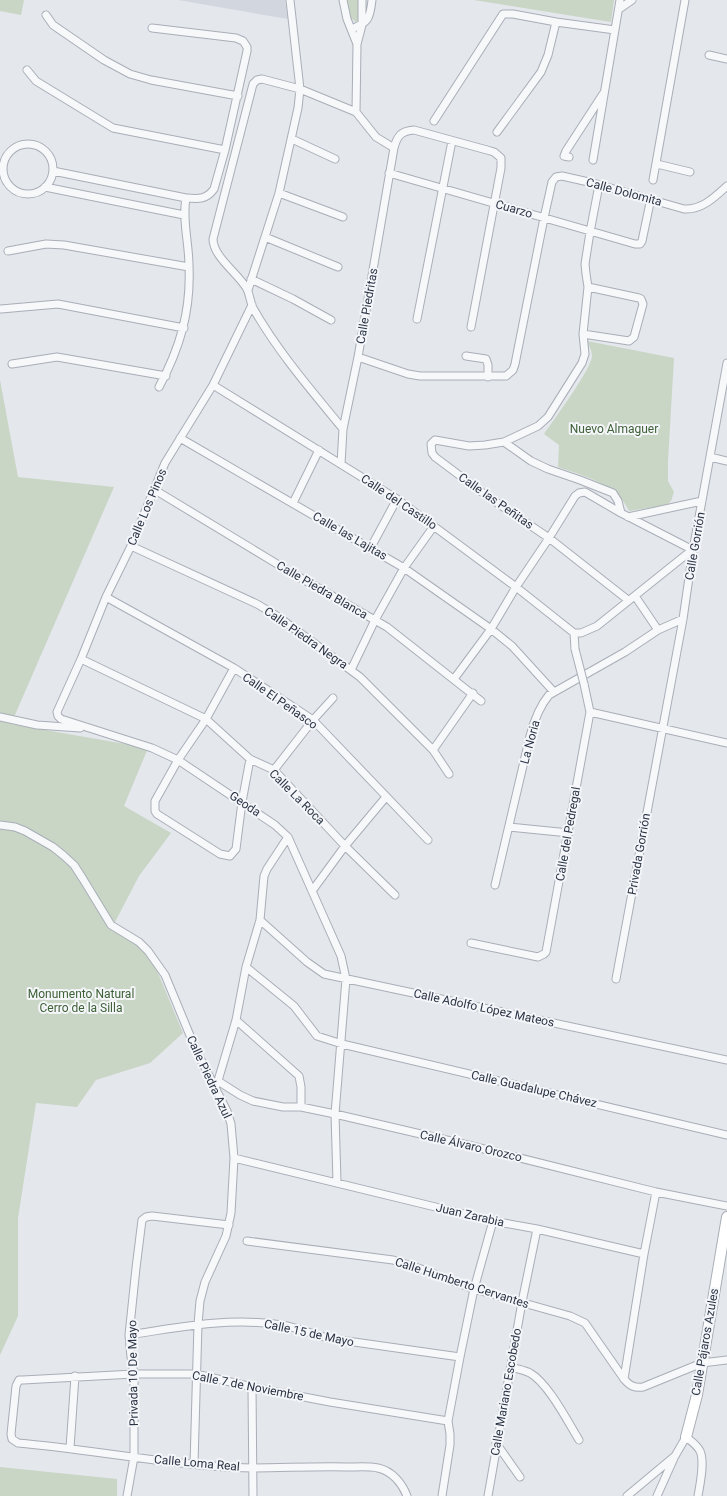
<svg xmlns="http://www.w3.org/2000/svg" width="727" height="1496" font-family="Roboto,sans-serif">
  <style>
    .built { fill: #d2d6de }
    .green { fill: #c9d6c5 }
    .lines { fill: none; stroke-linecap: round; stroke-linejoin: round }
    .street-casing { stroke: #a9aeb7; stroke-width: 9 }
    .secondary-casing { stroke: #a9aeb7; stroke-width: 12 }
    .street { stroke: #f7f8fa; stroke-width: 7 }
    .secondary { stroke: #fff; stroke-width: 10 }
    .street-bridge-casing { stroke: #a9aeb7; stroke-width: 9; stroke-linecap: butt }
    .street-bridge { stroke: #f7f8fa; stroke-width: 7 }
    .labels { text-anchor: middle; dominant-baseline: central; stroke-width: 4; stroke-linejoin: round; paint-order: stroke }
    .street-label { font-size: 12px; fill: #2b3445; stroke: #f4f6f9 }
    .park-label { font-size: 12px; fill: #3f6138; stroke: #f4f6f9 }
  </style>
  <rect width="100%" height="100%" fill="#e4e7ec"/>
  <path class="built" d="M 178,0 L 285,0 L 288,19 Z"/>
  <path class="green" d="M 0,0 L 24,0 L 21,15 L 0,11 Z
    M 347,0 L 360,0 L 362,14 L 357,23 L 351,18 Z
    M 474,0 L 614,0 L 611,22 Z
    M 587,341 L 674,358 L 668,461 L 668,481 L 674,492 L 671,501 L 667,505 L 629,511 C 617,484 584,476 558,467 L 559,445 L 544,434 C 553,421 592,368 592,356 C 592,351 589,345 587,341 Z
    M 0,380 L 18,477 L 114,487 L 11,724 L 148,748 L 124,806 L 171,833 L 139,876 L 115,922 L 153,961 L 183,1033 L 150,1063 L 96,1080 L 77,1107 L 36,1103 L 18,1218 L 18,1316 L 0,1355 Z
    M 0,1467 L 117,1479 L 117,1496 L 0,1496 Z"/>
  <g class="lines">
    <defs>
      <path id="street" d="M 343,0 L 347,19 L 357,44
        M 362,0 L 362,25 L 357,44 L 356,112 L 376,137 L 394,148
        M 619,9 L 632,0
        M 46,15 L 53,25 L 104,60 L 130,74 L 151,80 L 238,96
        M 351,29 C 368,23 370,19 372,0
        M 709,55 L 727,59
        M 27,70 L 36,81 L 113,128 L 225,150
        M 434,121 L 503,14 L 513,14 L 556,22 L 615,30
        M 497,132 L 541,72 L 548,55 L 556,22
        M 292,139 L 335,159
        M3 169a25 25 0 1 1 50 0a25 25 0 1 1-50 0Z
        M 569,157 L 564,156 L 566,151 L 603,94
        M 593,160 L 620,0
        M 657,164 L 690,172
        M 53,171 L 186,198 C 198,199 206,200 214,189 L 225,150 L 247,51 L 247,47 L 243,41 L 236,38 L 152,28
        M 389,173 L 635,244 L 640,244 L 642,241 L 651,198
        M 653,180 L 685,0
        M 599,185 L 590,232 L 585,264 L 586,274 L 588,287 L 583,334 L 585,354 L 582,363 L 548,417 L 538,426 L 504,442 L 485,445 L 469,446 L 435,440 L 431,444 L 432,453 L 435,457 L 487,496 L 549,538 L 628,600
        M 45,187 L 184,215
        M 279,193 L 343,217
        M 265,237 L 338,267
        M 8,251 L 46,244 L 64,245 L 189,267
        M 251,279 L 293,299 L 331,320
        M 248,290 L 279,193 L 298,108 L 300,89 L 290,0
        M 252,305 L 213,385 L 165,463 L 131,546 L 106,597 L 81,659 L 57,712 L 58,716 L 61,719 L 152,748 L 178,760 L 275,825 L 288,837 L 341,956 L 346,979 L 335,1114 L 337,1182
        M 1,309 L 58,304 L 184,328
        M 417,319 L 452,141
        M 583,334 L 629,341 L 634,337 L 643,304 L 641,299 L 639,298 L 588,287
        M 466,356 L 486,359 L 488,365 L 488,377
        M 358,357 L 408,374 L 420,376 L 506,376 L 513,370 L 515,364 L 544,218 L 552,182 L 556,177 L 562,176 L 593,183 L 684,209 C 702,210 715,197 727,186
        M 12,364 L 57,357 L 166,376
        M 213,385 L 397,499 L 516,587 L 574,633
        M 159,387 C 180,348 191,311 189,266 C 189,243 182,220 186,198
        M 343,429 C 311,390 278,352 253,308 C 250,302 250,295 247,289 C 239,274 213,257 213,239 L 253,84 L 257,80 L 262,79 L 300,89 L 356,112
        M 180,438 L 404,568 L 491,629 L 512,646 L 554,692
        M 504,442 L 531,461 L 548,469 L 580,480 L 613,493 L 618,501 L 621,513
        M 710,457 L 727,461
        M 341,464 L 343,429 L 358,357 L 394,148 C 397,136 401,131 414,130 L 487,150 L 494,152 L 501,158 L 501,168 L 471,327
        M 155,490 L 292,573 L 387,627 L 481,701
        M 293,503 L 319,450
        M 628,517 L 702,501
        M 131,546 L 257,604 L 277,616 L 360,677 L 433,750 L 449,774
        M 370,549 L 397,499
        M 635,596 L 658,630 L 683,619
        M 106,597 L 234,668 L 313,720 L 428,840
        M 575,649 L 574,633 L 581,633 L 597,626 L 692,550
        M 81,659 L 206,719 L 250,759 L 274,770 L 345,846 L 395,895
        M 234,668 L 206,719 L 178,760 L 155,801 L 155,811 L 157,814 L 220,854 L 230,856 L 236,849 L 242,802 L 250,759
        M 351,670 L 375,620 L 404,568 L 434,526
        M 454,679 L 491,629 L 516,587 L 549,538 L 575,496 L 579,493 L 585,492 L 621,513 L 693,550
        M 584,684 L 590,712 L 727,743
        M 0,717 L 37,725 L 80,728
        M 433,750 L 473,693
        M 274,770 L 313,720 L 333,698
        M 0,825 L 15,827 L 25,831 L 53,847 L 63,855 L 74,865 L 83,879 L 111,925 L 139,942 L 148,951 L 165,975 L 196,1050 L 227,1111 L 231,1124 L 234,1158 L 231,1213 L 226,1236 L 205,1282 L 200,1301 L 198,1324 L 194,1464
        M 509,827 L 569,833
        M 495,885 L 530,736 C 534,721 539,707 549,695 L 625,652 L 658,630
        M 312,891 L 345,846 L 386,797
        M 260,920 L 307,962 L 324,974 L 727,1060
        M 471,943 L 538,957 L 544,954 L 546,952 L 590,712
        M 246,967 L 294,1006 L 317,1036 L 342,1044 L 727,1135
        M 616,979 L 683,619 L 693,550 L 727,363
        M 236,1020 L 299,1076 L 301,1087 L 301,1107
        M 218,1081 L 240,1095 L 253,1101 L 283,1107 L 301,1107 L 335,1114 L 472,1146 L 656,1192 L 727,1206
        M 217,1084 L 236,1020 L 246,967 L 260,920 L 264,876 L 267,869 L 288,837
        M 234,1158 L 493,1221 L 537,1229 L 644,1254
        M 247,1241 L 393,1260 L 421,1269 L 474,1289 L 570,1316 L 585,1323 L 624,1379 C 630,1386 634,1388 643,1387 L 702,1363 L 727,1360
        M 129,1335 C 180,1327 230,1317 282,1325 C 300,1328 316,1336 333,1339 L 460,1357
        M 511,1367 C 517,1369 524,1370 530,1373 C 548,1383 568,1422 579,1440
        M 624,1379 L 644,1254 L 656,1192
        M 252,1387 L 253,1496
        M 496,1443 L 520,1477
        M 70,1448 L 75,1376
        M 127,1496 L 134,1457 L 134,1374 L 131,1357 L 129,1335 L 136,1268 L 142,1220 L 146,1217 L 152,1216 L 229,1225
        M 407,1496 C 402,1483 392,1471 378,1468 C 368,1466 357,1467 348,1467 C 316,1466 284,1468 252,1468 C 174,1466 96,1450 18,1443 L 12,1439 L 11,1434 L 16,1386 L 19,1380 L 23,1380 L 134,1374 L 196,1374 L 252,1387 L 330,1402 L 448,1421
        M 442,1496 L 450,1445 L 450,1434 L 448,1421 L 460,1357 L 474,1289 L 493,1221
        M 488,1496 L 522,1302 L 537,1229
        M 627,1496 L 675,1456 L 686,1437 C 691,1441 697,1445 700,1451 C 705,1462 700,1484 698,1496
        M 657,1496 L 674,1458"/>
      <path id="secondary" d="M 686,1437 L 697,1395 L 727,1217"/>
    </defs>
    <use href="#street" class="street-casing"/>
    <use href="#secondary" class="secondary-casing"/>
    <use href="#street" class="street"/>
    <use href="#secondary" class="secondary"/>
    <defs>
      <path id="street-bridge" d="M 575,649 L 584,684"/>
    </defs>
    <use href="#street-bridge" class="street-bridge-casing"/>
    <use href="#street-bridge" class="street-bridge"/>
  </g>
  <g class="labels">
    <g class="street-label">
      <text transform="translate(624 192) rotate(15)">Calle Dolomita</text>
      <text transform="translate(514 209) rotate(16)">Cuarzo</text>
      <text transform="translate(367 306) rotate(-80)">Calle Piedritas</text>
      <text transform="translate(496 501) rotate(35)">Calle las Peñitas</text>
      <text transform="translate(399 502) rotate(34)">Calle del Castillo</text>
      <text transform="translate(147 507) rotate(-67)">Calle Los Pinos</text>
      <text transform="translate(350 536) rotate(30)">Calle las Lajitas</text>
      <text transform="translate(695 546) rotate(-80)">Calle Gorrión</text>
      <text transform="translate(322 590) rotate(30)">Calle Piedra Blanca</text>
      <text transform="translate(306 638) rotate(35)">Calle Piedra Negra</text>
      <text transform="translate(280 701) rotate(35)">Calle El Peñasco</text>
      <text transform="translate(530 742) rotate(-75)">La Noria</text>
      <text transform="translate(297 797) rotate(45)">Calle La Roca</text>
      <text transform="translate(245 804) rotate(34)">Geoda</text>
      <text transform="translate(568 834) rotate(-80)">Calle del Pedregal</text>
      <text transform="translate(639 854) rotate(-80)">Privada Gorrión</text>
      <text transform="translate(484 1008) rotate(12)">Calle Adolfo López Mateos</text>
      <text transform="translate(209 1077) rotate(65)">Calle Piedra Azul</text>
      <text transform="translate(534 1089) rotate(13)">Calle Guadalupe Chávez</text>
      <text transform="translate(471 1146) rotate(13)">Calle Álvaro Orozco</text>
      <text transform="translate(470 1215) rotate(13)">Juan Zarabia</text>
      <text transform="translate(462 1283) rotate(18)">Calle Humberto Cervantes</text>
      <text transform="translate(309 1333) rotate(12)">Calle 15 de Mayo</text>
      <text transform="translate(705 1342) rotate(-80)">Calle Pájaros Azules</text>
      <text transform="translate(133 1373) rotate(-91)">Privada 10 De Mayo</text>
      <text transform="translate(248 1386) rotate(11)">Calle 7 de Noviembre</text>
      <text transform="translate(506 1392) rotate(-80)">Calle Mariano Escobedo</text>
      <text transform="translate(197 1463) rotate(5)">Calle Loma Real</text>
    </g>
    <g class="park-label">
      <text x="614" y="429">Nuevo Almaguer</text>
      <text x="81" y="994">Monumento Natural<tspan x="81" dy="14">Cerro de la Silla</tspan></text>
    </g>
  </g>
</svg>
